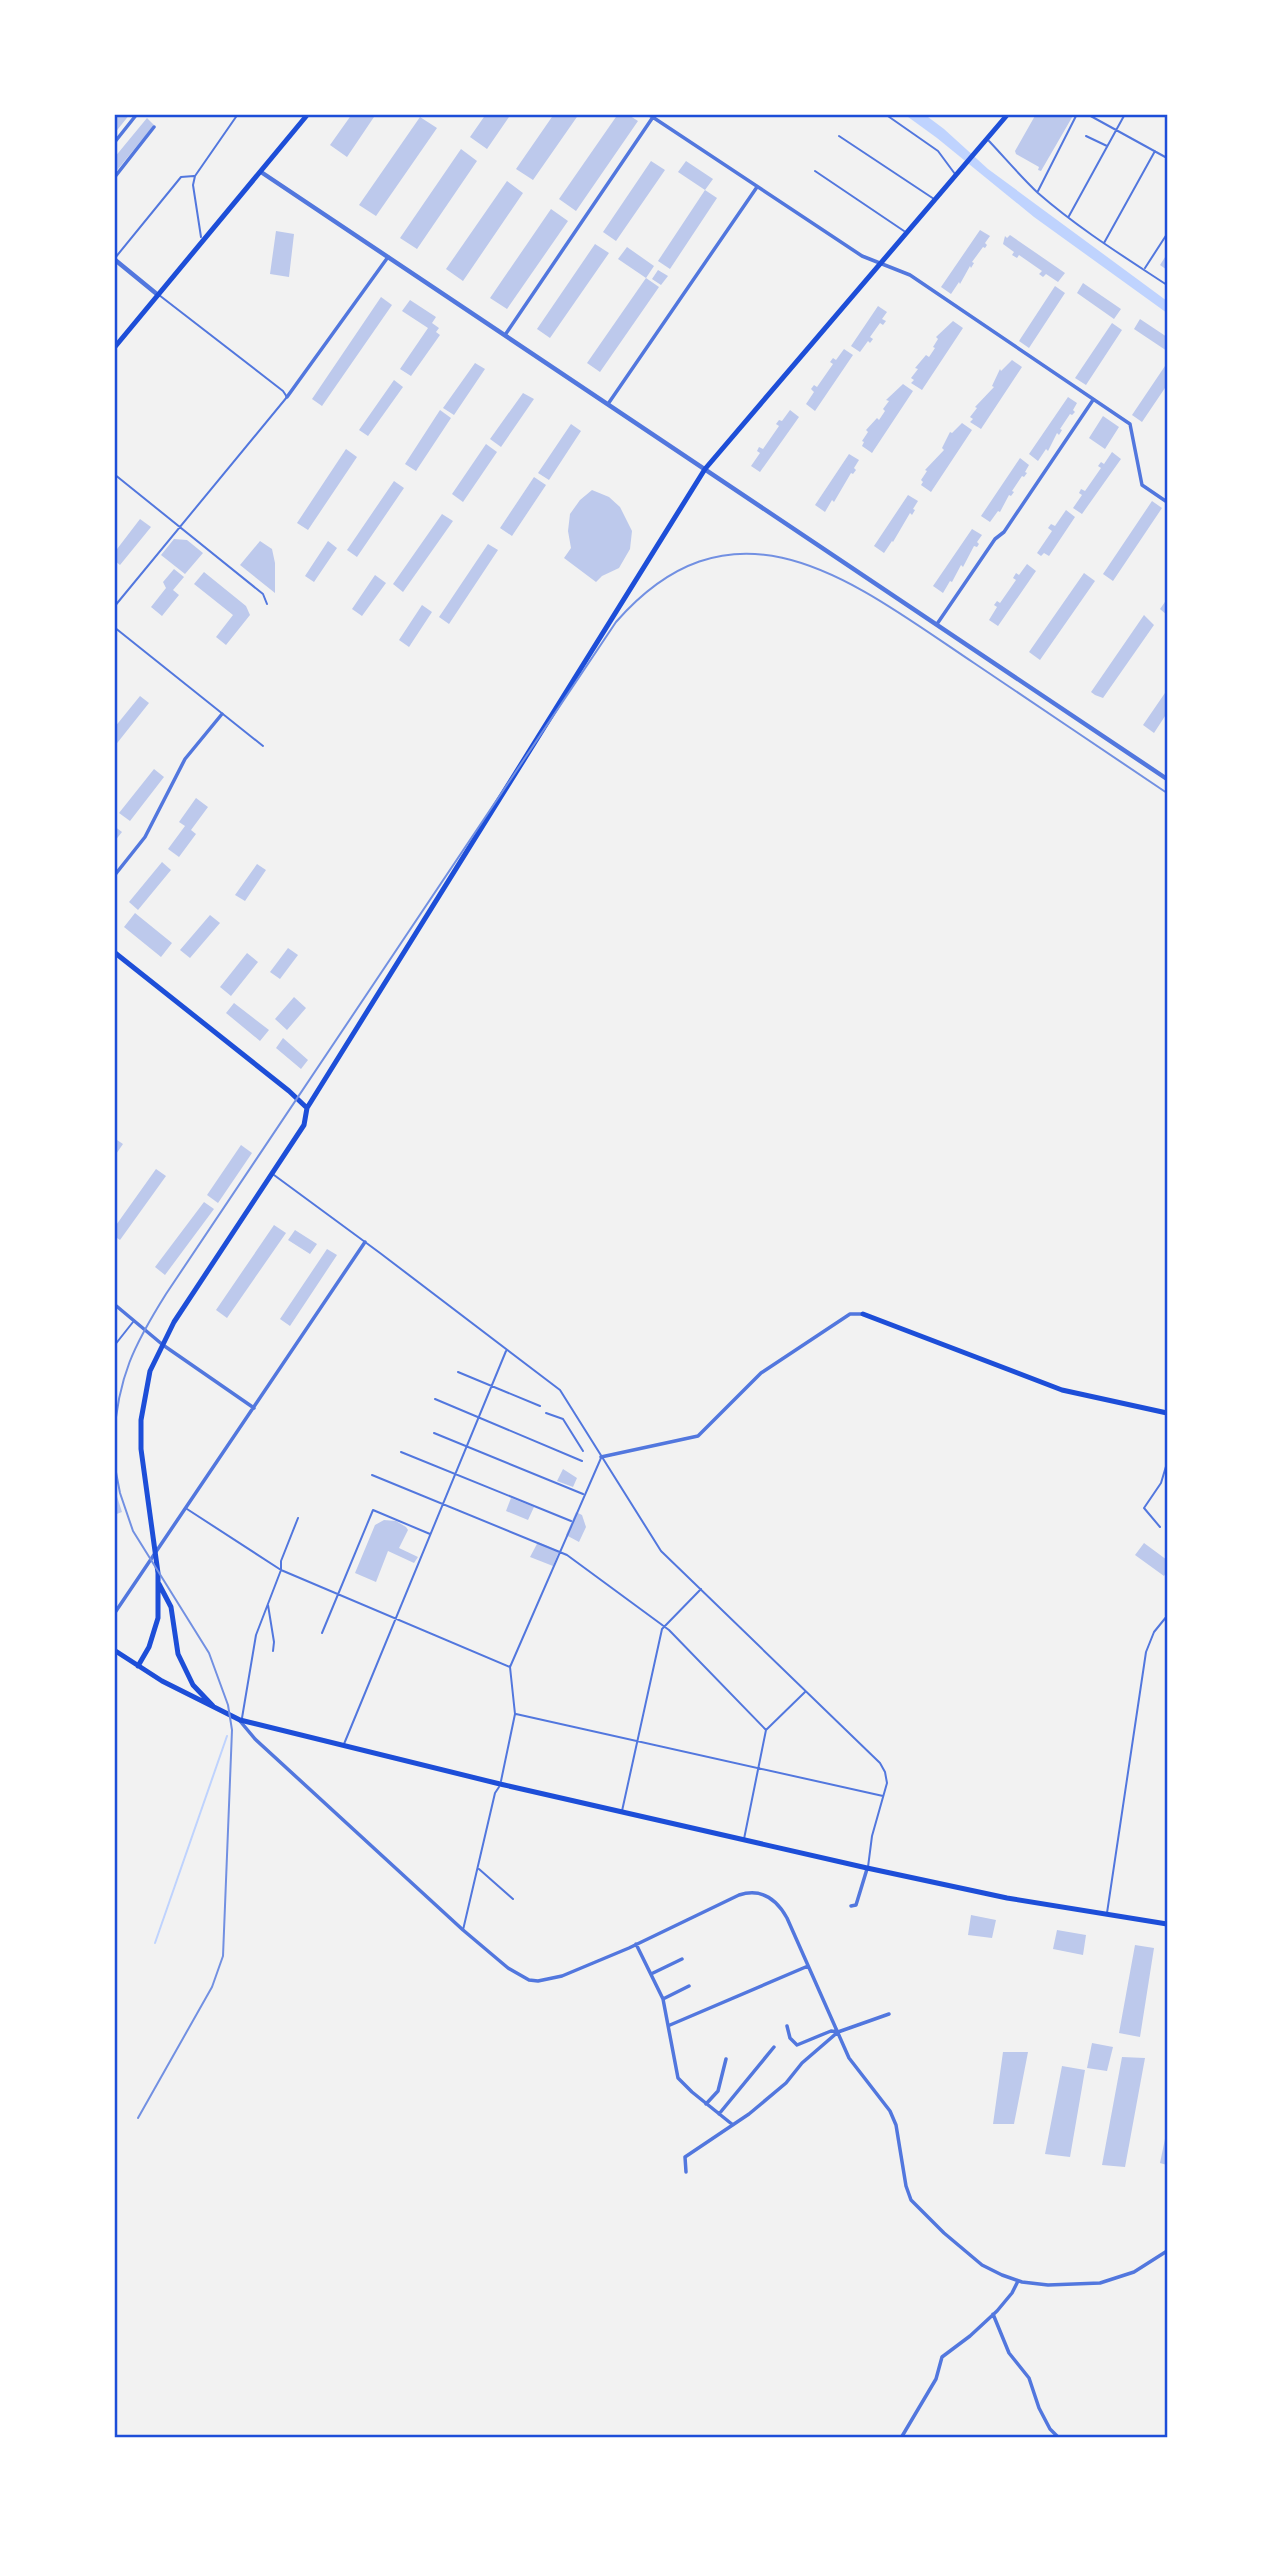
<svg xmlns="http://www.w3.org/2000/svg" width="1281" height="2552" font-family="'Fira Sans',sans-serif">
  <style>
    .water { fill: #bfd3fe }
    .lines { fill: none; stroke-linecap: round; stroke-linejoin: round }
    .stream { stroke: #bfd3fe; stroke-width: 2 }
    .building { fill: #bdc9ec }
    .service { stroke: #5277de; stroke-width: 2 }
    .minor { stroke: #5277de; stroke-width: 3.5 }
    .tertiary { stroke: #5277de; stroke-width: 4.5 }
    .secondary { stroke: #1d4ed8; stroke-width: 5 }
    .rail { stroke: #7290e2; stroke-width: 2 }
    .neatline { fill: none; stroke: #1d4ed8; stroke-width: 2.5 }
  </style>
  <rect width="100%" height="100%" fill="#f2f2f2"/>
  <path class="water" d="M 904,114 L 924,114 L 944,129 L 988,169 L 1167,301 L 1167,313 L 1034,217 L 937,138 Z"/>
  <g class="lines">
    <path class="stream" d="M 155,1943 L 227,1736"/>
  </g>
  <path class="building" d="M 116,114 L 130,114 L 114,134 L 114,117 Z
    M 352,114 L 376,114 L 347,157 L 330,145 Z
    M 486,114 L 511,114 L 487,149 L 470,137 Z
    M 554,114 L 579,114 L 533,180 L 516,169 Z
    M 618,114 L 627,114 L 638,121 L 576,211 L 559,199 Z
    M 1036,114 L 1074,114 L 1041,171 L 1038,170 L 1039,167 L 1016,154 L 1015,151 Z
    M 420,117 L 437,128 L 376,216 L 359,205 Z
    M 147,118 L 154,125 L 114,174 L 114,158 Z
    M 461,149 L 477,161 L 417,249 L 400,238 Z
    M 651,161 L 665,170 L 616,241 L 603,232 Z
    M 686,161 L 713,179 L 705,190 L 678,172 Z
    M 507,181 L 523,193 L 463,281 L 446,269 Z
    M 705,190 L 717,198 L 670,269 L 658,261 Z
    M 551,209 L 568,221 L 507,309 L 490,298 Z
    M 980,230 L 990,236 L 985,243 L 987,245 L 985,248 L 983,247 L 972,262 L 974,263 L 971,268 L 970,266 L 960,284 L 959,282 L 951,294 L 941,287 Z
    M 276,231 L 294,234 L 289,277 L 270,274 Z
    M 1010,235 L 1065,273 L 1058,282 L 1046,274 L 1043,277 L 1039,274 L 1042,271 L 1019,255 L 1017,258 L 1012,255 L 1014,252 L 1003,244 L 1005,236 L 1007,238 Z
    M 595,244 L 609,253 L 550,338 L 537,329 Z
    M 627,247 L 654,266 L 646,278 L 618,259 Z
    M 1167,254 L 1167,270 L 1160,265 Z
    M 658,270 L 668,276 L 661,285 L 652,279 Z
    M 646,278 L 659,287 L 600,372 L 587,363 Z
    M 1083,283 L 1121,309 L 1114,319 L 1077,293 Z
    M 1055,286 L 1065,293 L 1029,348 L 1019,341 Z
    M 381,297 L 392,305 L 322,406 L 312,399 Z
    M 410,300 L 436,317 L 432,323 L 439,328 L 436,332 L 440,335 L 411,376 L 400,369 L 428,328 L 402,311 Z
    M 878,306 L 887,312 L 882,319 L 886,321 L 883,325 L 880,323 L 870,337 L 873,339 L 870,343 L 868,341 L 860,352 L 851,346 Z
    M 1140,319 L 1167,337 L 1167,351 L 1134,329 Z
    M 953,321 L 963,328 L 922,390 L 911,383 L 914,380 L 911,378 L 918,369 L 915,368 L 926,355 L 929,357 L 935,348 L 933,347 L 938,339 L 936,337 Z
    M 1112,323 L 1122,330 L 1086,385 L 1075,378 Z
    M 844,349 L 853,355 L 815,411 L 806,404 L 814,392 L 811,389 L 814,385 L 817,387 L 833,364 L 830,362 L 833,358 L 836,360 Z
    M 1012,360 L 1022,367 L 981,429 L 970,422 L 973,419 L 970,417 L 977,408 L 975,407 L 994,387 L 992,386 L 1000,369 L 1001,371 Z
    M 475,363 L 485,369 L 454,415 L 443,408 Z
    M 1167,363 L 1167,385 L 1142,422 L 1132,415 Z
    M 394,380 L 403,387 L 368,436 L 359,430 Z
    M 903,384 L 913,391 L 872,453 L 862,446 L 864,442 L 862,441 L 868,432 L 866,430 L 877,418 L 879,420 L 885,411 L 883,409 L 889,401 L 886,400 Z
    M 523,393 L 534,399 L 501,447 L 490,439 Z
    M 1068,397 L 1077,403 L 1073,410 L 1075,412 L 1072,415 L 1070,414 L 1060,429 L 1062,430 L 1059,435 L 1057,433 L 1048,451 L 1046,449 L 1038,461 L 1029,454 Z
    M 440,410 L 451,418 L 416,471 L 405,464 Z
    M 790,410 L 799,417 L 760,472 L 751,466 L 760,453 L 757,451 L 759,447 L 763,449 L 779,426 L 776,424 L 779,420 L 782,421 Z
    M 1103,416 L 1119,427 L 1105,449 L 1089,438 Z
    M 962,423 L 972,430 L 931,492 L 921,485 L 923,482 L 921,480 L 927,471 L 925,470 L 944,450 L 942,448 L 950,432 L 952,433 Z
    M 571,424 L 581,431 L 549,480 L 538,473 Z
    M 486,444 L 497,452 L 463,502 L 452,494 Z
    M 346,449 L 357,457 L 308,530 L 297,523 Z
    M 1112,452 L 1121,459 L 1082,514 L 1073,508 L 1082,495 L 1079,493 L 1081,489 L 1085,491 L 1101,468 L 1098,466 L 1101,462 L 1104,464 Z
    M 849,454 L 859,460 L 854,468 L 856,470 L 853,474 L 851,473 L 834,502 L 832,500 L 825,512 L 815,505 Z
    M 1020,458 L 1029,465 L 1025,472 L 1027,473 L 1024,477 L 1022,476 L 1012,491 L 1014,492 L 1011,496 L 1009,495 L 1000,512 L 998,511 L 990,522 L 981,516 Z
    M 534,477 L 546,485 L 512,536 L 500,528 Z
    M 394,481 L 404,488 L 357,557 L 347,550 Z
    M 592,490 L 609,497 L 620,507 L 632,531 L 630,549 L 619,568 L 602,576 L 596,582 L 564,558 L 571,548 L 568,531 L 570,514 L 580,500 Z
    M 908,495 L 918,501 L 913,509 L 915,510 L 912,515 L 910,513 L 893,542 L 892,541 L 884,553 L 874,546 Z
    M 1152,501 L 1162,508 L 1113,581 L 1103,574 Z
    M 1066,510 L 1075,517 L 1049,556 L 1044,553 L 1041,556 L 1037,553 L 1052,531 L 1048,528 L 1051,524 L 1055,526 Z
    M 442,514 L 453,521 L 403,592 L 393,584 Z
    M 140,519 L 151,527 L 120,565 L 114,560 L 114,553 Z
    M 972,529 L 982,535 L 977,542 L 979,544 L 977,547 L 974,546 L 963,567 L 961,565 L 952,582 L 950,581 L 943,593 L 933,586 Z
    M 174,539 L 187,540 L 203,553 L 185,574 L 161,555 Z
    M 260,541 L 272,549 L 275,563 L 275,593 L 240,565 Z
    M 328,541 L 337,548 L 314,582 L 305,576 Z
    M 488,544 L 498,550 L 449,624 L 439,617 Z
    M 1027,564 L 1036,571 L 998,626 L 989,620 L 997,607 L 994,605 L 997,601 L 1000,603 L 1016,580 L 1013,578 L 1016,573 L 1019,575 Z
    M 174,569 L 184,577 L 173,590 L 179,595 L 162,616 L 151,607 L 166,588 L 163,582 Z
    M 204,572 L 246,606 L 250,615 L 226,645 L 216,637 L 233,615 L 194,584 Z
    M 1084,573 L 1095,581 L 1040,660 L 1029,652 Z
    M 375,575 L 386,583 L 362,616 L 352,609 Z
    M 1167,599 L 1167,615 L 1160,609 Z
    M 422,605 L 432,612 L 409,647 L 399,640 Z
    M 1144,615 L 1154,625 L 1103,698 L 1095,695 L 1091,692 Z
    M 1167,690 L 1167,713 L 1154,733 L 1143,725 Z
    M 140,696 L 149,703 L 114,747 L 114,728 Z
    M 154,769 L 164,777 L 130,821 L 119,813 Z
    M 196,798 L 208,807 L 191,830 L 196,834 L 179,857 L 168,849 L 185,826 L 179,822 Z
    M 114,826 L 122,832 L 114,842 Z
    M 162,862 L 171,870 L 138,910 L 129,902 Z
    M 257,864 L 266,870 L 245,901 L 235,895 Z
    M 135,913 L 172,943 L 161,957 L 124,927 Z
    M 210,915 L 220,923 L 190,958 L 180,950 Z
    M 288,948 L 298,955 L 280,979 L 270,972 Z
    M 247,953 L 258,962 L 231,996 L 220,987 Z
    M 294,997 L 306,1008 L 287,1030 L 275,1019 Z
    M 234,1003 L 269,1030 L 260,1041 L 226,1013 Z
    M 283,1038 L 308,1060 L 301,1069 L 276,1048 Z
    M 114,1138 L 123,1144 L 114,1157 Z
    M 241,1145 L 252,1153 L 218,1203 L 207,1195 Z
    M 156,1169 L 166,1176 L 120,1240 L 114,1236 L 114,1228 Z
    M 204,1202 L 214,1209 L 165,1275 L 155,1267 Z
    M 274,1225 L 286,1233 L 227,1318 L 216,1310 Z
    M 295,1230 L 317,1244 L 310,1254 L 288,1240 Z
    M 327,1249 L 337,1255 L 290,1326 L 280,1319 Z
    M 563,1469 L 577,1478 L 573,1487 L 557,1481 Z
    M 114,1487 L 122,1512 L 114,1515 Z
    M 511,1498 L 534,1507 L 528,1520 L 506,1511 Z
    M 576,1512 L 582,1515 L 586,1527 L 579,1542 L 566,1535 Z
    M 384,1520 L 396,1521 L 406,1527 L 408,1530 L 399,1548 L 418,1557 L 414,1563 L 388,1551 L 376,1582 L 355,1573 L 375,1525 Z
    M 538,1542 L 559,1551 L 553,1566 L 530,1557 Z
    M 1144,1543 L 1167,1560 L 1167,1571 L 1164,1576 L 1135,1555 Z
    M 971,1915 L 996,1920 L 992,1938 L 968,1935 Z
    M 1057,1930 L 1086,1935 L 1083,1955 L 1053,1949 Z
    M 1135,1945 L 1154,1948 L 1140,2037 L 1119,2033 Z
    M 1092,2043 L 1113,2047 L 1107,2071 L 1087,2068 Z
    M 1003,2052 L 1028,2052 L 1014,2124 L 993,2124 Z
    M 1122,2057 L 1145,2058 L 1125,2167 L 1102,2165 Z
    M 1062,2066 L 1085,2070 L 1070,2157 L 1045,2154 Z
    M 1166,2134 L 1167,2134 L 1167,2165 L 1160,2163 Z"/>
  <g class="lines">
    <path class="service" d="M 885,114 L 938,151 L 955,174
      M 1087,114 L 1167,158
      M 839,136 L 934,199
      M 1086,136 L 1107,146
      M 989,141 C 1005,158 1021,177 1038,193 C 1078,228 1123,256 1167,285
      M 815,171 L 904,231
      M 1038,191 L 1077,114
      M 1069,216 L 1125,114
      M 201,237 L 193,185 L 195,176 L 238,114
      M 1104,243 L 1155,151
      M 115,258 L 181,177 L 194,176
      M 1145,268 L 1167,234
      M 114,474 L 263,594 L 267,604
      M 114,607 L 287,397 L 283,391 L 159,295
      M 114,627 L 263,746
      M 274,1175 L 380,1253 L 560,1390 L 661,1551 L 880,1763 L 885,1772 L 887,1783 L 872,1836 L 868,1867
      M 114,1346 L 133,1322
      M 458,1372 L 540,1406
      M 435,1399 L 582,1461
      M 546,1413 L 563,1419 L 583,1451
      M 434,1433 L 583,1494
      M 401,1452 L 571,1521
      M 372,1475 L 567,1555 L 669,1630 L 766,1730
      M 187,1509 L 281,1570 L 510,1667
      M 1160,1527 L 1144,1508 L 1161,1483 L 1167,1463
      M 268,1605 L 274,1642 L 273,1651
      M 322,1633 L 373,1510 L 430,1534
      M 516,1714 L 883,1796
      M 242,1718 L 256,1635 L 281,1570 L 281,1561 L 298,1518
      M 344,1744 L 506,1351
      M 501,1781 L 515,1714 L 510,1667 L 601,1458
      M 622,1811 L 662,1629 L 701,1589
      M 744,1839 L 766,1730 L 805,1692
      M 479,1869 L 513,1899
      M 1107,1913 L 1146,1652 L 1154,1632 L 1167,1616
      M 463,1930 L 495,1793 L 499,1787"/>
    <path class="minor" d="M 648,114 L 862,256 L 910,275 L 1130,424 L 1142,485 L 1167,502
      M 114,143 L 137,114
      M 114,178 L 154,127
      M 505,335 L 653,117
      M 287,397 L 388,257
      M 608,404 L 757,187
      M 937,624 L 995,539 L 1004,532 L 1093,400
      M 114,876 L 145,837 L 185,759 L 222,714
      M 114,1304 L 163,1345 L 254,1408
      M 601,1457 L 698,1436 L 761,1373 L 850,1314 L 863,1314
      M 114,1614 L 365,1242
      M 240,1721 L 255,1739 L 463,1930 L 508,1968 L 529,1980 L 538,1981 L 562,1976 L 629,1948 L 739,1895 C 761,1888 776,1898 787,1918 L 849,2058 L 890,2111 L 896,2125 L 906,2186 L 911,2200 L 944,2233 L 982,2265 L 1002,2275 L 1022,2282 L 1048,2285 L 1100,2283 L 1134,2272 L 1167,2251
      M 851,1906 L 856,1905 L 867,1869
      M 636,1944 L 663,1999 L 678,2078 L 692,2092 L 733,2125
      M 651,1974 L 682,1959
      M 663,1999 L 689,1986
      M 670,2025 L 808,1966
      M 787,2026 L 790,2038 L 797,2045 L 831,2031 L 838,2032 L 889,2014
      M 706,2104 L 718,2091 L 726,2059
      M 719,2114 L 774,2047
      M 686,2172 L 685,2157 L 749,2114 L 786,2083 L 802,2063 L 838,2032
      M 993,2314 L 1009,2353 L 1029,2378 L 1039,2408 L 1050,2429 L 1058,2437
      M 901,2438 L 936,2379 L 942,2357 L 970,2336 L 997,2311 L 1012,2293 L 1018,2281"/>
    <path class="tertiary" d="M 261,172 L 1167,779
      M 114,259 L 158,295"/>
    <path class="secondary" d="M 114,348 L 308,114
      M 114,952 L 289,1091 L 307,1108
      M 307,1108 L 705,469 L 1008,114
      M 863,1314 L 1062,1390 L 1167,1413
      M 159,1584 L 171,1607 L 178,1654 L 193,1685 L 213,1706
      M 114,1650 L 162,1681 L 240,1720 L 500,1784 L 867,1868 L 1007,1898 L 1167,1924
      M 138,1666 L 149,1647 L 158,1618 L 158,1573 L 141,1449 L 141,1420 L 150,1371 L 174,1322 L 304,1125 L 307,1108"/>
    <path class="rail" d="M 114,1438 C 118,1377 134,1345 166,1294 L 616,622 C 737,484 857,585 974,663 C 1038,706 1103,750 1167,793
      M 114,1462 L 120,1493 L 133,1531 L 209,1653 L 228,1705 L 232,1730 L 223,1956 L 212,1987 L 138,2118"/>
  </g>
  <rect width="1281" height="2552" fill="none" stroke="#ffffff" stroke-width="231"/>
  <rect x="116" y="116" width="1050" height="2320" class="neatline"/>
</svg>
